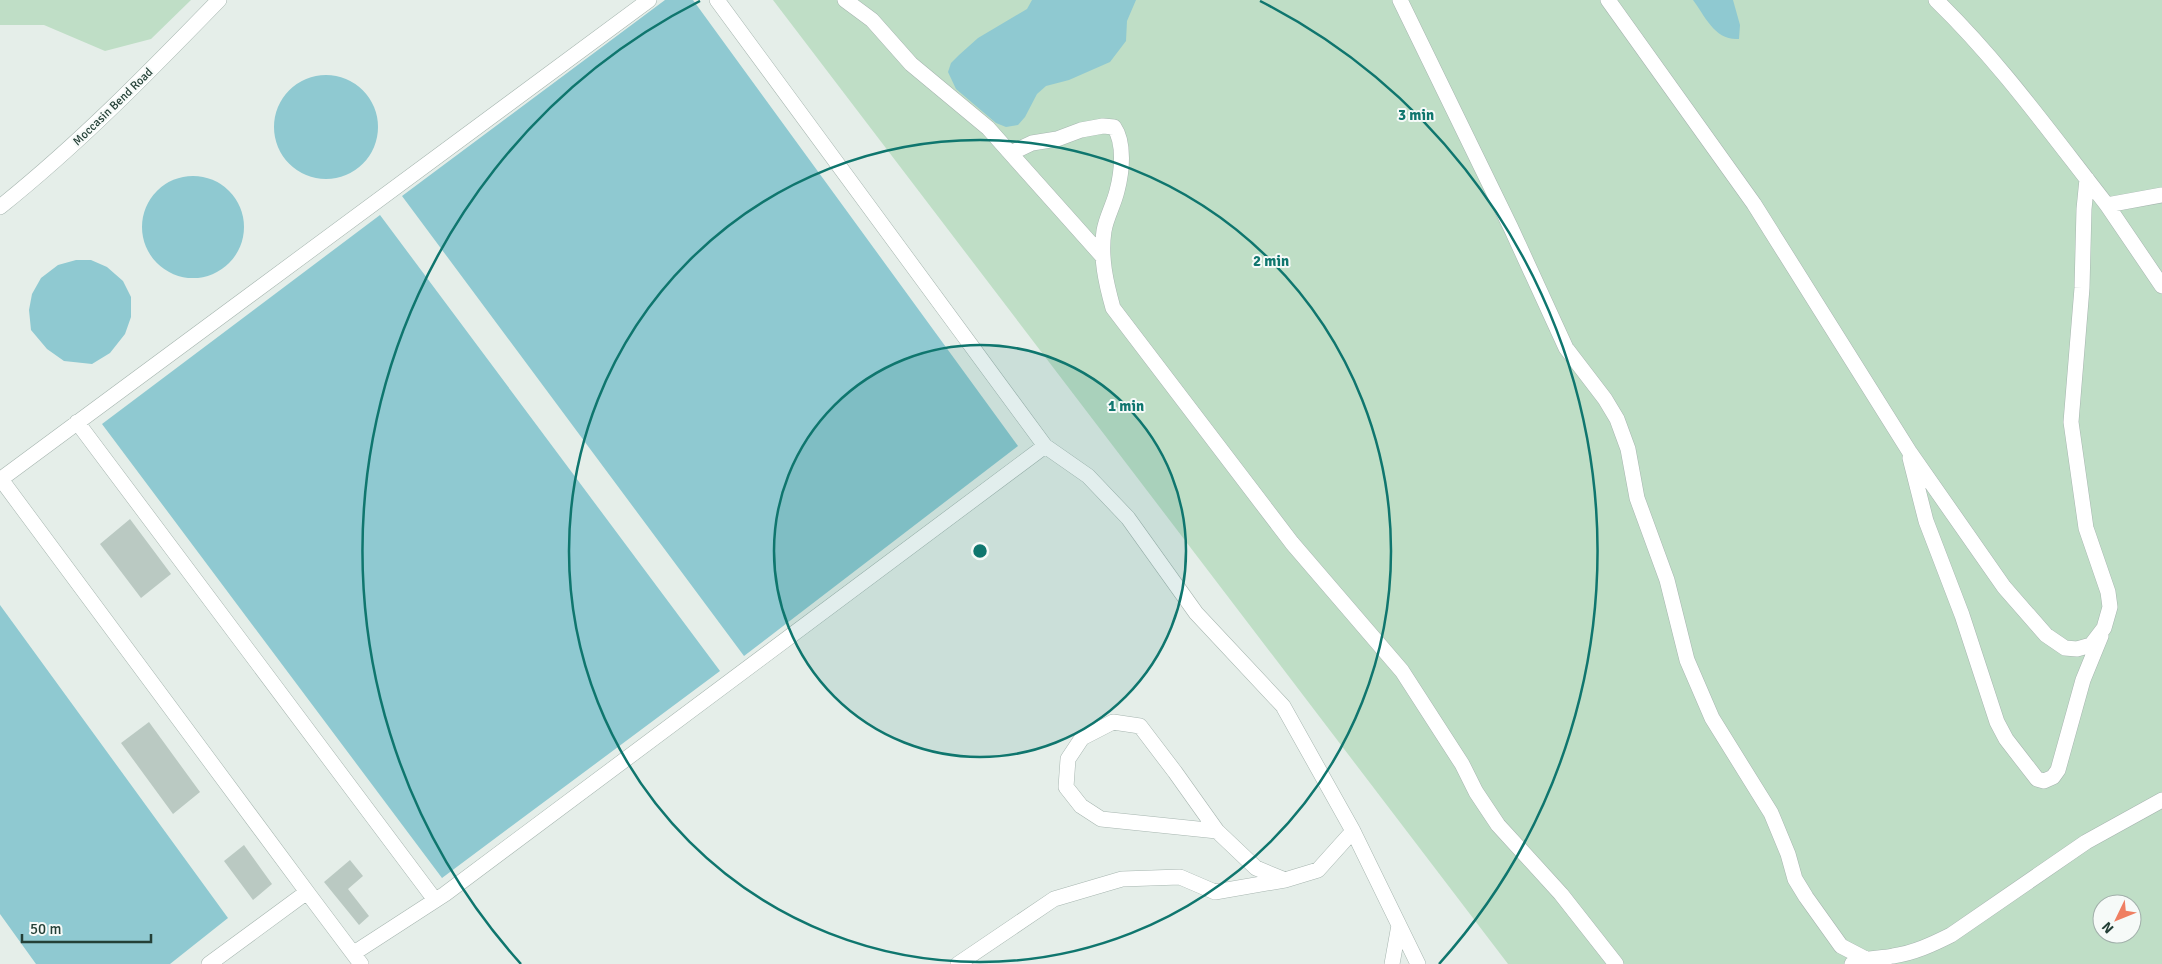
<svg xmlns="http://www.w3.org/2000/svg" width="2162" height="964" font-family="Signika,sans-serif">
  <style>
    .green { fill: #bfdec6; fill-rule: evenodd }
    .water { fill: #8fc9d1 }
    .building { fill: #bac9c2 }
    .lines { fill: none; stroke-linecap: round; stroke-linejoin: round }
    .minor-casing { stroke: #a7b6b0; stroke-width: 16 }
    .minor { stroke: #fff; stroke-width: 15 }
    .ring { fill: none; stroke: #0f766e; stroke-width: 2.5 }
    .labels { text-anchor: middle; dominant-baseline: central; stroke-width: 4; stroke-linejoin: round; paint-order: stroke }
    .street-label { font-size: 12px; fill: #244037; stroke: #f6faf8 }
    .centre { fill: #0f766e; stroke: #f6faf8; stroke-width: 2.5 }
    .ring-label { font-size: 15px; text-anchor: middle; font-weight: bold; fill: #0f766e; stroke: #f6faf8; stroke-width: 4; stroke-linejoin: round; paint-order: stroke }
  </style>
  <rect width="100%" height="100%" fill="#e5eee9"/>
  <path class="green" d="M 0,0 L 191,0 L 151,39 L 105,51 L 44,25 L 0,25 Z
    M 773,0 L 2162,0 L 2162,964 L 1508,964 ZM 2102,904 L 2132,904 L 2132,934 L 2102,934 Z"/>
  <path class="water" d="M 665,0 L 693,0 L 1018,446 L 744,656 L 402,196 Z
    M 1032,0 L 1136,0 L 1127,21 L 1126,41 L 1110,62 L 1069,80 L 1046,86 L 1037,94 L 1025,117 L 1018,125 L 1006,127 L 996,123 L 956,89 L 948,72 L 951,63 L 959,55 L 978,38 L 1027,9 Z
    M 1693,0 L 1733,0 L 1740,25 L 1739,39 C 1715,41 1705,16 1693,0 Z
    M274 127a52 52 0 1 1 104 0a52 52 0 1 1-104 0Z
    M142 227a51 51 0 1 1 102 0a51 51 0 1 1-102 0Z
    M 380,215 L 720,671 L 442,878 L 102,424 Z
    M 76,260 L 91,260 L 107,267 L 123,281 L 131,297 L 131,317 L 125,334 L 110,353 L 92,364 L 64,361 L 47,349 L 31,330 L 29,310 L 32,294 L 41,278 L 58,265 Z
    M 0,605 L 228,918 L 170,964 L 36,964 L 0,914 Z"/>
  <path class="building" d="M 130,519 L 171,574 L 141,598 L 100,544 Z
    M 149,722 L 200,792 L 173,814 L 121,743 Z
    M 244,845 L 272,884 L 253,900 L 224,861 Z
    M 350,860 L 363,876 L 348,889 L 369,916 L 359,925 L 324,882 Z"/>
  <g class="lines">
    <defs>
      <path id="minor" d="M 845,0 L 872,20 L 911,64 L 988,128 L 1103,257
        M 1400,0 L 1511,228 L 1566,348 L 1605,399 L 1617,419 L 1628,449 L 1637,498 L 1667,580 L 1687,660 L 1712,718 L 1771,813 L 1788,854 L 1795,879 L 1806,897 L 1841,946 L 1864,958
        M 1608,0 L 1754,204 L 1909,451 L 2004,587 L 2046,635 L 2065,648 L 2077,649 L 2091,645 L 2104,628 L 2110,607 L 2108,592 L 2086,528 L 2071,422 L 2082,288 L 2084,209 L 2087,179
        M 1936,0 C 2000,62 2052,135 2107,205
        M 1011,153 L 1032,143 L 1057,139 L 1081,130 L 1103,126 L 1114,127 C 1125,143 1122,172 1117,191 C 1114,204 1106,218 1104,231 C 1100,257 1106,283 1113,308 L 1292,543 L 1402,671 L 1462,764 L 1476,792 L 1498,825 L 1561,894 L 1616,964
        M 2162,195 L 2107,205 L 2162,286
        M 0,207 C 80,143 148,73 219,0
        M 77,422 L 435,900
        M 1045,446 L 1088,476 L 1128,518 L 1196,613 L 1283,706 L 1353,831 L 1418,964
        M 1910,458 L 1926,521 L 1962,615 L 1997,722 L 2006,739 L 2037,779 L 2044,781 L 2053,777 L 2058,770 L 2083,680 L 2101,636
        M 0,478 L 307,892 L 209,964
        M 1,479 L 649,0
        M 1217,831 L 1101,819 L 1081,806 L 1066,787 L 1068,759 L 1082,738 L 1113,722 L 1140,726 L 1175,772 L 1217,831 L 1256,868 L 1285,880 L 1318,870 L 1353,831
        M 307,892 L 361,964
        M 354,953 L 445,894 L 1045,446 L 717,0
        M 958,964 L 1054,899 L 1122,879 L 1180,877 L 1215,892 L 1285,880
        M 1392,964 L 1399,925
        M 1852,964 C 1866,957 1878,959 1893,956 C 1914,953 1933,944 1951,935 L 2086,842 L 2162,800"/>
    </defs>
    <use href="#minor" class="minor-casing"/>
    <use href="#minor" class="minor"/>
  </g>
  <circle cx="980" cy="551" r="206" fill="#0f766e" fill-opacity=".12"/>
  <g class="ring">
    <circle cx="980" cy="551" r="206"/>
    <circle cx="980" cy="551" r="411"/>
    <path d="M521 964A617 617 0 0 1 700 1M1260 1A617 617 0 0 1 1439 964"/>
  </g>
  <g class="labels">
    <g class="street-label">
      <text transform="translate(113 107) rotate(-44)">Moccasin Bend Road</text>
    </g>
  </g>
  <circle cx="980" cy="551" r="8" class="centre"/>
  <g class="ring-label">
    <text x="1416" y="120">3 min</text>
    <text x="1271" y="266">2 min</text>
    <text x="1126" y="411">1 min</text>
  </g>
  <g transform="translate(2117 919) rotate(227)"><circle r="24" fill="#f6faf8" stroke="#a2b0ab"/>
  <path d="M0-4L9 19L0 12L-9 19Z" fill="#ef7f62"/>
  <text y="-8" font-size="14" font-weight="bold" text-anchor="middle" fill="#244037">N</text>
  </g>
  <path d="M22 934v8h129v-8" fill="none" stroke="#244037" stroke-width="2.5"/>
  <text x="30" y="934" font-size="15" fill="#244037" stroke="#f6faf8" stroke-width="4" paint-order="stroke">50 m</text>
</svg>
